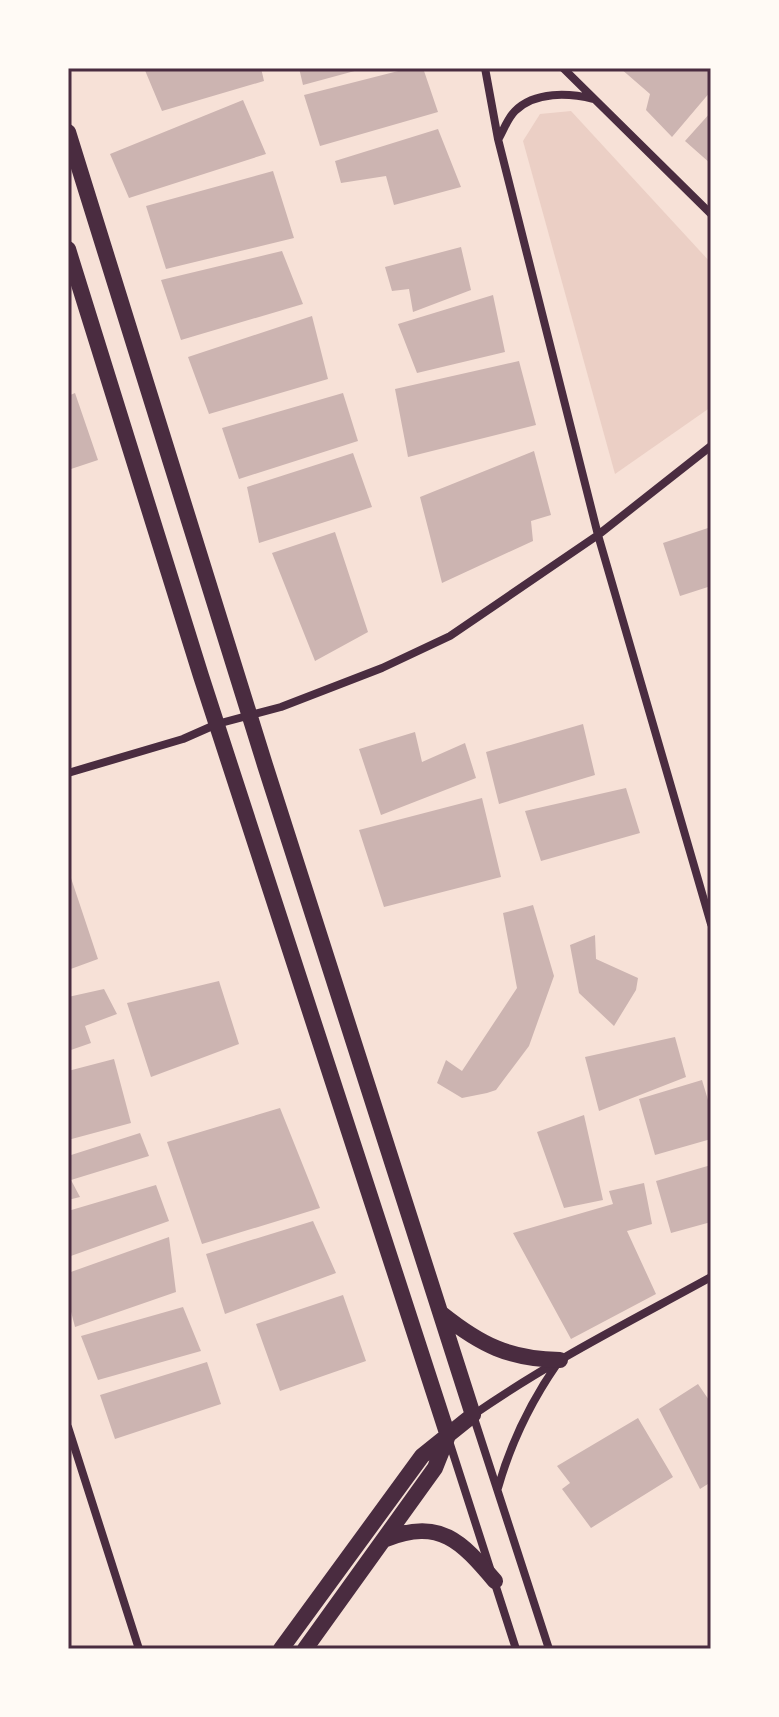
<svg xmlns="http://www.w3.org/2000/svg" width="779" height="1717" font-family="Barlow,sans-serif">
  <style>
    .green { fill: #ebcfc5 }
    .building { fill: #ccb4b1 }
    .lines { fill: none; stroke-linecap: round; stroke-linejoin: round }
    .minor { stroke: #4a2c40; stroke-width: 8 }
    .secondary { stroke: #4a2c40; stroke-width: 16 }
    .neatline { fill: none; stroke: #4a2c40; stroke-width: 3 }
  </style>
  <rect width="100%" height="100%" fill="#f7e1d7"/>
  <path class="green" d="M 571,111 L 711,263 L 711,407 L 615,474 L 523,141 L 540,114 Z"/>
  <path class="building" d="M 144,68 L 261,68 L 264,81 L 162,111 Z
    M 299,68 L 362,68 L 362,69 L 303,85 Z
    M 410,68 L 423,68 L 438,112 L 320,146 L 304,95 Z
    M 620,68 L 711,68 L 711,91 L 672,137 L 646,110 L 650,94 Z
    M 243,100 L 266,154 L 129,198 L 110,154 Z
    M 711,112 L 711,164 L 685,141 Z
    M 438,129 L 461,187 L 394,205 L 386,176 L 341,183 L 335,161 Z
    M 273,171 L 294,238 L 166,269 L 146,206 Z
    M 461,247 L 471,290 L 413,312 L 409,289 L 392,291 L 385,267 Z
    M 282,251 L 303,304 L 181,340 L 161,280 Z
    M 493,295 L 505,352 L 417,373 L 398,324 Z
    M 312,316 L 328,379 L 209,414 L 188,357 Z
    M 519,361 L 536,425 L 408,457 L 395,389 Z
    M 75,393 L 98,460 L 68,470 L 68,396 Z
    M 343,393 L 358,441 L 239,479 L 222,428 Z
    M 534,451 L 551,515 L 531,521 L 533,541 L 442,583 L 420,497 Z
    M 353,453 L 372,507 L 259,543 L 247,487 Z
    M 711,527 L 711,586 L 680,596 L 663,543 Z
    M 335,532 L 368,632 L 315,661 L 272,553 Z
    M 583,724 L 595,775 L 499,804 L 486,752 Z
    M 415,732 L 422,762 L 465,743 L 476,778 L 381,815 L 359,749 Z
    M 626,788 L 640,833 L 541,861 L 525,811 Z
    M 482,798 L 501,877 L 384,907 L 359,830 Z
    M 68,869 L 98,959 L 68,970 Z
    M 533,905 L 554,976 L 529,1046 L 496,1090 L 487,1093 L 462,1098 L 437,1083 L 446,1060 L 462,1071 L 517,988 L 503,913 Z
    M 595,935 L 596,959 L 638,978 L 636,990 L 614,1026 L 579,993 L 570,945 Z
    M 219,981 L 239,1044 L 151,1077 L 127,1003 Z
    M 104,989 L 117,1014 L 85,1026 L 91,1043 L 68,1051 L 68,997 Z
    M 675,1037 L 686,1077 L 599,1111 L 585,1057 Z
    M 114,1059 L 131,1123 L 68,1140 L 68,1071 Z
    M 702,1080 L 711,1110 L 711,1139 L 655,1155 L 639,1099 Z
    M 280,1108 L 320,1208 L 202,1244 L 167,1142 Z
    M 584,1115 L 603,1200 L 564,1208 L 537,1132 Z
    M 140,1133 L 149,1156 L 71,1180 L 80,1197 L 68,1200 L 68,1156 Z
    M 711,1165 L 711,1222 L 671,1233 L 656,1181 Z
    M 644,1183 L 652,1224 L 627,1231 L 656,1294 L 571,1339 L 513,1233 L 613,1204 L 609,1191 Z
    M 156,1185 L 169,1221 L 68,1257 L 68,1211 Z
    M 313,1221 L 336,1273 L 225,1314 L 206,1254 Z
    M 169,1237 L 176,1292 L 75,1327 L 68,1300 L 68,1273 Z
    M 343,1295 L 366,1361 L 280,1391 L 256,1324 Z
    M 183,1307 L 201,1351 L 98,1380 L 81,1336 Z
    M 207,1362 L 221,1404 L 115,1439 L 100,1395 Z
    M 698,1384 L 711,1403 L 711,1482 L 700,1489 L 659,1409 Z
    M 638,1418 L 673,1477 L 591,1528 L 562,1489 L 570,1483 L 557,1466 Z"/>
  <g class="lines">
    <path class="minor" d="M 485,68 L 498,139 L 598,535 L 711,924
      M 563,68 L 711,214
      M 499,138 C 504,129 508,118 515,111 C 535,91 569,93 594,99
      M 68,773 L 183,739 L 217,724 L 281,707 L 382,668 L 450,636 L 598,535 L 711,446
      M 68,1427 L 139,1649
      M 449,1441 L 516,1649
      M 498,1488 C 511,1442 530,1403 557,1364
      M 549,1649 L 473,1415 C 549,1362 631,1321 711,1277"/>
    <path class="secondary" d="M 68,132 L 265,765 L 473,1415 L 422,1456 L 281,1649
      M 68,249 L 201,676 L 448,1436
      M 442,1314 C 481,1345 509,1359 560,1360
      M 386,1539 C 440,1518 461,1541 495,1581
      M 305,1649 L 435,1468 L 447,1438"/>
  </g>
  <rect width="779" height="1717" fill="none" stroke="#fffaf5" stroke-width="140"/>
  <rect x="70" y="70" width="639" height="1577" class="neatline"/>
</svg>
